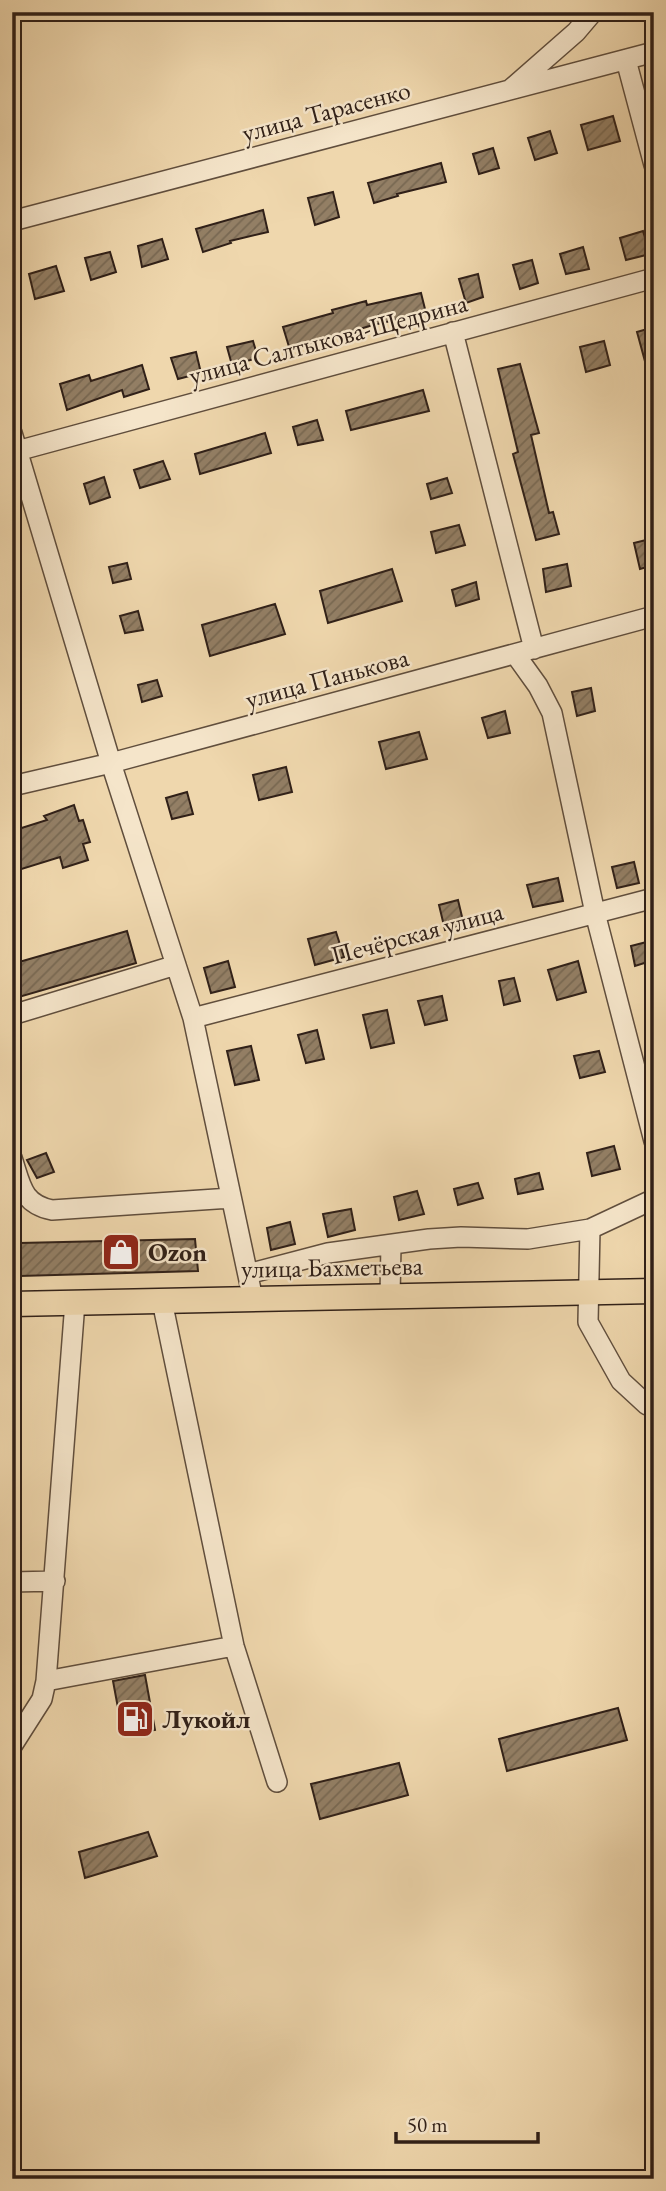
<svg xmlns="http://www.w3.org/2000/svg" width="666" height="2191" font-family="'EB Garamond',serif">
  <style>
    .building { fill: url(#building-hatch); stroke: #302018; stroke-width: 2 }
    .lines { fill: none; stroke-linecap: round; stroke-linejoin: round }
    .minor-casing { stroke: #604e3d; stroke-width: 22 }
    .major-casing { stroke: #302018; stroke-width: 27 }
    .minor { stroke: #f5e5ca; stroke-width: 19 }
    .major { stroke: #efd7ad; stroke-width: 24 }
    .labels { text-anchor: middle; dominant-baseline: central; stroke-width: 5; stroke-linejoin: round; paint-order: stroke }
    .street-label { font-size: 26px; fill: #302018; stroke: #f5e5ca }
    .poi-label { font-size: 26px; font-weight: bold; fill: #302018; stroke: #f5e5ca; text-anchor: start }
  </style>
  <defs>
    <pattern id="building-hatch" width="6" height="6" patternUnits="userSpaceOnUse" patternTransform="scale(1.75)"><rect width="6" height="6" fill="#937f65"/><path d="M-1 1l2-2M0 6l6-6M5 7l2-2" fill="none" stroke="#786852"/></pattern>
  </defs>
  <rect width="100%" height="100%" fill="#efd7ad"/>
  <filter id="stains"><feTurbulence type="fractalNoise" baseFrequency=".00286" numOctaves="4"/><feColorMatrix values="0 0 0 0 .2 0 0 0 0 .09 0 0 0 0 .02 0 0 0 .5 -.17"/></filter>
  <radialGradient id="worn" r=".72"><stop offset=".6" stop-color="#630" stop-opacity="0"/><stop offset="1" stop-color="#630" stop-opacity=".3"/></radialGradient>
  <path class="building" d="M 613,116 L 620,141 L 588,150 L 581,125 Z
    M 550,131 L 557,153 L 535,160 L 528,138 Z
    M 493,148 L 499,168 L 479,174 L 473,154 Z
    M 441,163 L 446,182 L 397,194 L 398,196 L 374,203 L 368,183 Z
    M 333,192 L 339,217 L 315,225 L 308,198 Z
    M 263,210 L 268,232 L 230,241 L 231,243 L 203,252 L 196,229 Z
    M 643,231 L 650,254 L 626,260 L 620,238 Z
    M 162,239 L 168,259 L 142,267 L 138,246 Z
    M 583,247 L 589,269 L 566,274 L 560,254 Z
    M 110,252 L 116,272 L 91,280 L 85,258 Z
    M 532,260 L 538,283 L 520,289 L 513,265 Z
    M 56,266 L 64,291 L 35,299 L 29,274 Z
    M 478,274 L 483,297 L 466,303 L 459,279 Z
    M 421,293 L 426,313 L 373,325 L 290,350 L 283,327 L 333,313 L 332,310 L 366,301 L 367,305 Z
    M 654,327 L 654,375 L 649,376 L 637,332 Z
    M 253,341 L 258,358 L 232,365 L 227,347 Z
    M 604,341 L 610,365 L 586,372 L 580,347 Z
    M 196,352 L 201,373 L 178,379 L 171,358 Z
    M 520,364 L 539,433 L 531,435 L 549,513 L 553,512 L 559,534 L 536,540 L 513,454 L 518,452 L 498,369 Z
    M 142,365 L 149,389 L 124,397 L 122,390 L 67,410 L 60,384 L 89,375 L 91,381 Z
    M 423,390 L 429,411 L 351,430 L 346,411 Z
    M 317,420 L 323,440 L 298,445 L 293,427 Z
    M 265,433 L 271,453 L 200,474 L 195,454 Z
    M 163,461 L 170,479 L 140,488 L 134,470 Z
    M 104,477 L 110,497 L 90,504 L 84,484 Z
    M 447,478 L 452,493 L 431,499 L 427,484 Z
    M 459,525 L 465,545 L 436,553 L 431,532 Z
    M 654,538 L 654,565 L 640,569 L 634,543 Z
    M 127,563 L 131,579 L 113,583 L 109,567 Z
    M 567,564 L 571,586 L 546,592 L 543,569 Z
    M 392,569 L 402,601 L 328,623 L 320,591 Z
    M 476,582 L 479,599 L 456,606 L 452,590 Z
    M 275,604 L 285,634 L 210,656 L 202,625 Z
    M 138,611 L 143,630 L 125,633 L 120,616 Z
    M 157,680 L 162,696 L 142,702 L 138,685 Z
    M 591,688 L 595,711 L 577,716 L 572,692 Z
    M 505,711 L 510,733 L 488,738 L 482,718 Z
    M 419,732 L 427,759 L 386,769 L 379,742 Z
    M 286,767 L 292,792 L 259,800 L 253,775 Z
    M 187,792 L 193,814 L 172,819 L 166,798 Z
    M 74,805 L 79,821 L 83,820 L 90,842 L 83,844 L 88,860 L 63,868 L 60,857 L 12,872 L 12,831 L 47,820 L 44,816 Z
    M 634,862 L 639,883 L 617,888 L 612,867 Z
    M 558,878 L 563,901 L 533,907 L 527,885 Z
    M 458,900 L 464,925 L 445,930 L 439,905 Z
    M 127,931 L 136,963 L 12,999 L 12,964 Z
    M 336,932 L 344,957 L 315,965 L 308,939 Z
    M 654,940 L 654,960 L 635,966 L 631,946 Z
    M 228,961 L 235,987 L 211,993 L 204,968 Z
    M 578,961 L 586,992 L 557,1000 L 548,970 Z
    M 514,978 L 520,1001 L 504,1005 L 499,981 Z
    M 442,996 L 447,1020 L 425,1025 L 418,1001 Z
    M 387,1010 L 394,1043 L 371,1048 L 363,1015 Z
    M 317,1030 L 324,1059 L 306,1063 L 298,1035 Z
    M 251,1046 L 259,1080 L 235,1085 L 227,1051 Z
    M 599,1051 L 605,1072 L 580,1078 L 574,1056 Z
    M 614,1146 L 620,1169 L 592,1176 L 587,1153 Z
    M 46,1153 L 54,1172 L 37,1178 L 27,1160 Z
    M 539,1173 L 543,1189 L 518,1194 L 515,1179 Z
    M 478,1183 L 483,1198 L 458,1205 L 454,1189 Z
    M 417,1191 L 424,1214 L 399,1220 L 394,1197 Z
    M 351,1209 L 355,1230 L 328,1237 L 323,1214 Z
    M 290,1222 L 295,1244 L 271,1250 L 267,1228 Z
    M 195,1239 L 198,1271 L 20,1276 L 20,1243 Z
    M 145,1675 L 155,1730 L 123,1735 L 113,1681 Z
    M 618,1708 L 627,1740 L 507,1771 L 499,1739 Z
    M 399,1763 L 408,1795 L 320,1819 L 311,1784 Z
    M 148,1832 L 157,1856 L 85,1878 L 79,1852 Z"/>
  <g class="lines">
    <defs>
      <path id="minor" d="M 626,60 L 654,165
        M 512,88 L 576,32 L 593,12
        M 12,221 L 654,52
        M 453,332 L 534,649
        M 12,433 L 111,763 L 193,1018 L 253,1299
        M 17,451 L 654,278
        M 515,654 L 538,686 L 552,713 L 595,913 L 654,1141
        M 12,786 L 111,763 L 654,616
        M 12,1015 L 176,965
        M 193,1018 L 654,898
        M 12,1158 C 21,1185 22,1204 52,1210 L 231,1198
        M 590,1229 L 588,1322 L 621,1381 L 647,1405 L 654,1406
        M 248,1274 L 328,1253 L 429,1239 L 461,1237 L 528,1239 L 590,1229 L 654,1199
        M 390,1296 L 391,1245
        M 162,1301 L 234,1646 L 277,1782
        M 12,1582 L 55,1581
        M 46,1681 L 234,1646
        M 12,1746 L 42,1699 L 46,1681 L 75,1302"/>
      <path id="major" d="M 12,1304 L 654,1291"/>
    </defs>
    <use href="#minor" class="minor-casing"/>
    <use href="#major" class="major-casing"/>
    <use href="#minor" class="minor"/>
    <use href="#major" class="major"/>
  </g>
  <defs>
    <symbol id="shop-square" viewBox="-11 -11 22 22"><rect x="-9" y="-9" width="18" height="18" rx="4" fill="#8f2418" stroke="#f5e5ca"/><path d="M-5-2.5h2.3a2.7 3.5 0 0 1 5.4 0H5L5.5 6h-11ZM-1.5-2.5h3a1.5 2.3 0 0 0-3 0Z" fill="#fff"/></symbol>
    <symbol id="fuel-square" viewBox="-11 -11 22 22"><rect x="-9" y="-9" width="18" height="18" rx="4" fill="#8f2418" stroke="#f5e5ca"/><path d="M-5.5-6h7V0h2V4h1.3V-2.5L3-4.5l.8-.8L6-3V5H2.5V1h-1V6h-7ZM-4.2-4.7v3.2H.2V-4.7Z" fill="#fff"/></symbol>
  </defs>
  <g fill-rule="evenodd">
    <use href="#shop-square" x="99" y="1230" width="44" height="44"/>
    <use href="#fuel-square" x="113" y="1697" width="44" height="44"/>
  </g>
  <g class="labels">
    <g class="street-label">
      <text transform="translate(326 111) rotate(-15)">улица Тарасенко</text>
      <text transform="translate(328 339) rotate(-15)">улица Салтыкова-Щедрина</text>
      <text transform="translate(327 678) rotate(-15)">улица Панькова</text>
      <text transform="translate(417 933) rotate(-15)">Печёрская улица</text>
      <text transform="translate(332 1267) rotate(-1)">улица Бахметьева</text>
    </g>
    <g class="poi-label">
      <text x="148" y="1252">Ozon</text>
      <text x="162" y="1719">Лукойл</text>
    </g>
  </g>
  <rect width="666" height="2191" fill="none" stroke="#efd7ad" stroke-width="42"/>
  <rect x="14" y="14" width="638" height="2163" fill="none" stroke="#302018" stroke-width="3.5"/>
  <rect x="21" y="21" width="624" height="2149" fill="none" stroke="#302018" stroke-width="2"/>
  <path d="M396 2132v10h142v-10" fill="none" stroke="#302018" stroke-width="3.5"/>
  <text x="407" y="2132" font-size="21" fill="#302018" stroke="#f5e5ca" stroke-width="5" paint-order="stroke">50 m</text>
  <rect width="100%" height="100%" filter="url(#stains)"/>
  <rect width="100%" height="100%" fill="url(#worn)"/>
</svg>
